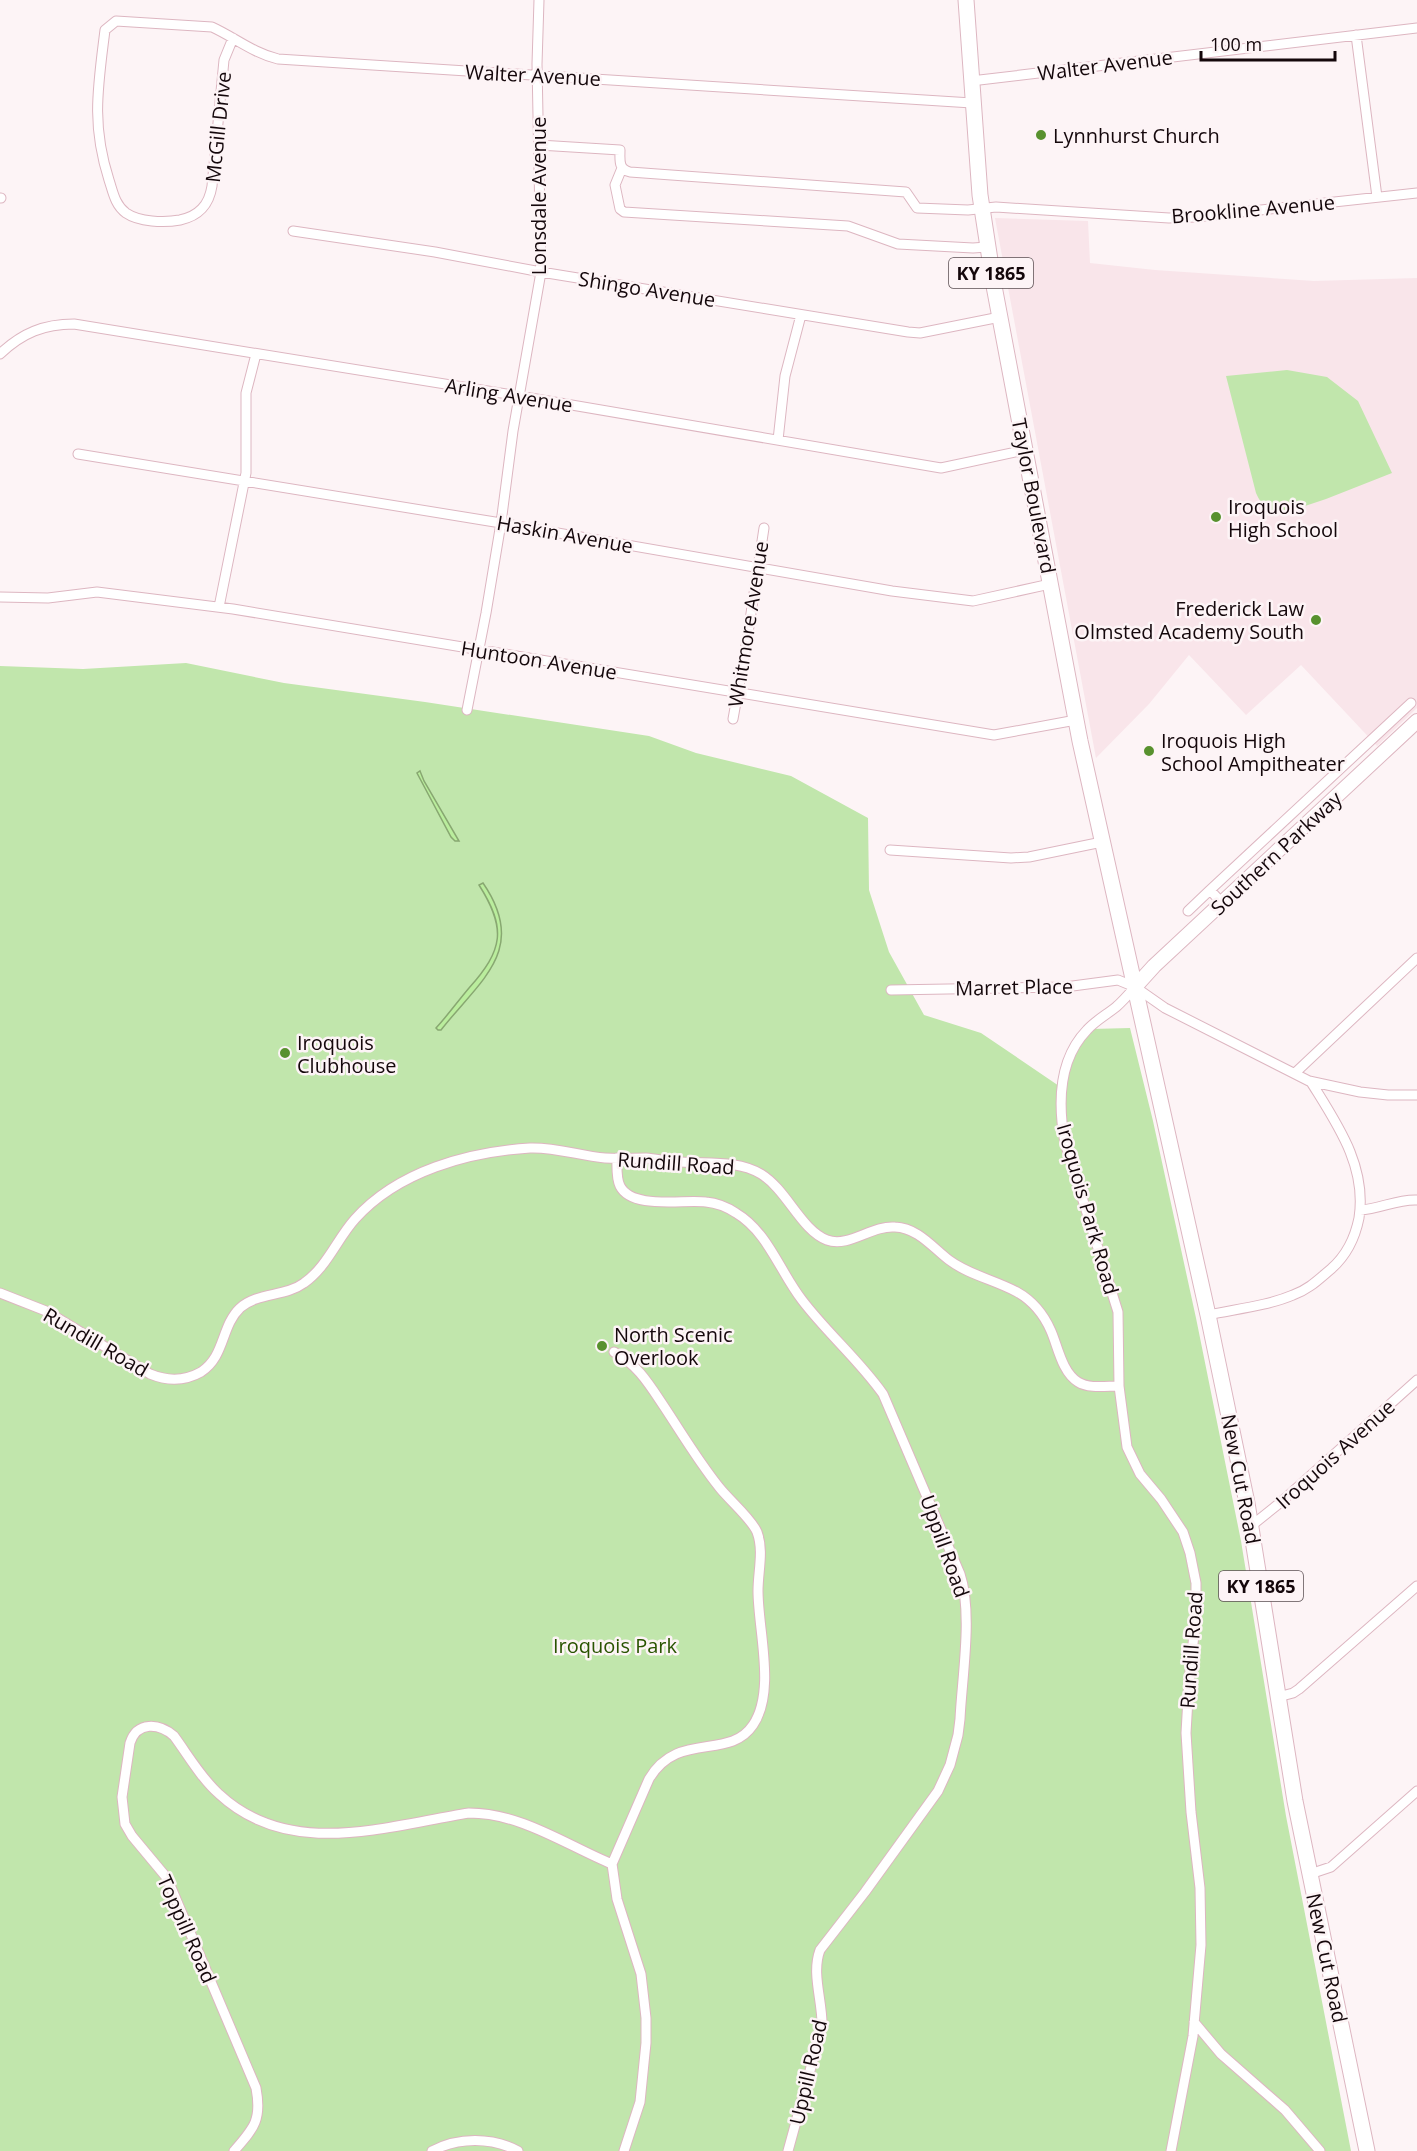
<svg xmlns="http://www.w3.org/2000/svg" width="1417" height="2151" font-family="'Open Sans',sans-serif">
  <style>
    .built { fill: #f9e5ea }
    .green { fill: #c1e6ac }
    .water { fill: #baed9d; stroke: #88a871; stroke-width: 1.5 }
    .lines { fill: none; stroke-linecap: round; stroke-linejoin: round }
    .street-casing { stroke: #ddb6c1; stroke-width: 11 }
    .secondary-casing { stroke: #ddb6c1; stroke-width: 16 }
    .primary-casing { stroke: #ddb6c1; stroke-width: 17 }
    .street { stroke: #fff; stroke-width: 9 }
    .secondary { stroke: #fff; stroke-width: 14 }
    .primary { stroke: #fff; stroke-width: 15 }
    .poi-dot { fill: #58912e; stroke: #fdf4f6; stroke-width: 2 }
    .labels { text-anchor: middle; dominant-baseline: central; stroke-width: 5; stroke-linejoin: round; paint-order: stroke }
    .shield { fill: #fdf4f6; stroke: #5a4e52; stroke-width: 1.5 }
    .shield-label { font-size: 18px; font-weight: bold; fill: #14070b }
    .street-label { font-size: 20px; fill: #14070b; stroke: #fdf4f6 }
    .poi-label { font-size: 20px; fill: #14070b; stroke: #fdf4f6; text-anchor: start }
    .park-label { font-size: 20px; fill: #295400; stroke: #fdf4f6 }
  </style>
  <rect width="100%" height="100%" fill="#fdf4f6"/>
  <path class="built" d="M 995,218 L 1088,221 L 1090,263 L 1155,270 L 1314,281 L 1417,278 L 1417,708 L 1377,746 L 1301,665 L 1246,715 L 1189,655 L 1149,704 L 1096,758 Z"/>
  <path class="green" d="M 1287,370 L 1327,377 L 1358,401 L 1392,473 L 1326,499 L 1281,514 C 1268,514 1261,504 1256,493 L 1226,376 Z
    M 186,663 L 284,683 L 425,702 L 649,736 L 696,753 L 791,776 L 868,818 L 869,890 L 889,952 L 924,1015 L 981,1033 L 1062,1088 L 1066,1068 L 1091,1029 L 1130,1028 L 1153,1121 L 1196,1318 L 1241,1541 L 1286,1816 L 1351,2151 L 0,2151 L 0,666 L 83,669 Z"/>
  <path class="water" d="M 420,771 L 424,781 L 459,841 L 455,841 L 451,837 L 417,773 Z
    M 483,883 C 529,950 480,980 441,1030 L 438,1030 L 436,1028 C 448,1015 458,1001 469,988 C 503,950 507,929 479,885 Z"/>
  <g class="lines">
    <defs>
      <path id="street" d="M 1356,35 L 1377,197
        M 233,38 L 224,60 L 212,186 C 209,205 199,216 180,220 C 164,223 139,222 126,213 C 115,205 113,192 109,180 C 91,124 98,87 105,30 L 116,21 L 212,27 C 234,37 253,53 278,59 L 972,103
        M 971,81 L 1417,28
        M 539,145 L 620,150 C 620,160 618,169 630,172 L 906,192 L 917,208 L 968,210 L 996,207 L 1169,218 L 1196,217 L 1417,193
        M 622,168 L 615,185 L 620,209 L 624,212 L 848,226 L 898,244 L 973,248 L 987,247
        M 0,198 L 1,198
        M 293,231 L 435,252 L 541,272 L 908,332 L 920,333 L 1000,317
        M 0,354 C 22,333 44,324 74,324 L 519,396 L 941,468 L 1025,450
        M 778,440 L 785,376 L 801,315
        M 78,454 L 501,523 L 892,591 L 973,601 L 1050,584
        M 0,597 L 48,598 L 97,592 L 233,609 L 994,735 L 1076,720
        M 219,607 L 246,473 L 246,393 L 256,354
        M 467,710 L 486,613 L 501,523 L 513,431 L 541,272 L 537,64 L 539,0
        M 733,719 L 746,646 L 764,528
        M 890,850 L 1011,858 L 1029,857 L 1102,842
        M 1222,903 L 1210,890 L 1411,703
        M 1188,911 L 1210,890
        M 1135,987 C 1129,994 1123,1001 1116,1007 C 1106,1015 1095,1021 1087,1030 C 1058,1060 1058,1105 1065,1143 L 1118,1312 L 1119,1386 L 1127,1447 L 1140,1474 L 1161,1499 L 1183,1532 L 1190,1553 L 1196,1583 L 1196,1616 L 1189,1681 L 1186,1733 L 1191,1812 L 1200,1888 L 1201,1945 L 1193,2036 L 1171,2151
        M 891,990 L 1065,987 L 1118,980 L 1135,987 L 1165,1008 L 1309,1081 L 1360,1092 L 1388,1095 L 1417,1095
        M 1295,1073 L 1417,958
        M 617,1158 C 617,1167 616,1178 620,1186 C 632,1210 684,1199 706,1202 C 717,1203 727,1207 736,1213 C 768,1232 780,1272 802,1300 C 827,1333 859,1360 883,1394 L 960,1574 C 973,1613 962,1677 960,1719 L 958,1735 L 950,1765 L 938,1791 L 865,1892 L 820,1950 C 811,1974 823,2002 822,2027 L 788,2151
        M 1360,1210 C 1380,1209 1397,1199 1417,1200
        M 0,1293 L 46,1311 L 150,1374 C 167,1381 185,1381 201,1372 C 225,1357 221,1326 240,1308 C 258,1292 285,1297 304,1283 C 327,1267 337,1239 355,1219 C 398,1171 468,1152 530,1148 C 556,1147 580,1156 605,1158 C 619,1159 633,1158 646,1158 C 658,1159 670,1162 681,1162 C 708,1164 738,1160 761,1174 C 787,1190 801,1230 827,1240 C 849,1248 872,1225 895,1227 C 918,1228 932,1247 949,1260 C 969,1275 995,1280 1017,1292 C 1033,1301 1044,1315 1051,1331 C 1058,1347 1062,1372 1078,1382 C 1089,1389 1106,1386 1119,1386
        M 1208,1315 C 1236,1309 1267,1306 1293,1295 C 1308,1290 1319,1279 1331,1269 C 1347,1255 1355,1238 1359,1218 C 1367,1166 1337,1124 1311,1082
        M 614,1352 C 637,1364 649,1384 663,1405 C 681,1432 698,1461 719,1487 C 729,1500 751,1518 757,1532 C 764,1551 758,1571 758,1591 C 758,1630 776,1691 753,1725 C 729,1761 678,1730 649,1779 L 612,1864 L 617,1899 L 641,1974 L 646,2018 L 646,2043 L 640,2102 L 624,2151
        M 1251,1526 L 1281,1502 L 1417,1380
        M 1278,1697 L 1293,1693 L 1299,1689 L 1417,1586
        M 1310,1874 L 1331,1867 L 1417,1791
        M 1194,2022 L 1221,2054 L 1285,2110 L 1320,2151
        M 234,2151 C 254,2128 262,2120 256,2088 L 167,1878 L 132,1836 L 125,1824 L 122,1797 L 130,1743 C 137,1721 159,1723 174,1736 C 188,1755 201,1778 219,1794 C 290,1860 386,1826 469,1813 C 521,1813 566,1845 612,1864
        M 432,2151 C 458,2137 492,2137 518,2151"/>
      <path id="secondary" d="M 1135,987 L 1154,966 L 1417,721"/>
      <path id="primary" d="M 966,0 L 980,195 L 994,286 L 1080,741 L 1208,1315 L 1247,1503 L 1295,1801 L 1367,2151"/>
    </defs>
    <use href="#street" class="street-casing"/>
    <use href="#secondary" class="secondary-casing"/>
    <use href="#primary" class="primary-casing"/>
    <use href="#street" class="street"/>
    <use href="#secondary" class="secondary"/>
    <use href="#primary" class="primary"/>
  </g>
  <g class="poi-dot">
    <circle cx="1041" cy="135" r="6"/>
    <circle cx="1216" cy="517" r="6"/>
    <circle cx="1316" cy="620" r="6"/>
    <circle cx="1149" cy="751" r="6"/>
    <circle cx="285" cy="1053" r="6"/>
    <circle cx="602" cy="1346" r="6"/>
  </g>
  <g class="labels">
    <g class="shield">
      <rect x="949" y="258" width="84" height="30" rx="4.5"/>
      <rect x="1219" y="1571" width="84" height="30" rx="4.5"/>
    </g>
    <g class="shield-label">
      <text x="991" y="273">KY 1865</text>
      <text x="1261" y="1586">KY 1865</text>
    </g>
    <g class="street-label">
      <text transform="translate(1105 65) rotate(-7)">Walter Avenue</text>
      <text transform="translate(533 75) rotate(3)">Walter Avenue</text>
      <text transform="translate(218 127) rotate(-84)">McGill Drive</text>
      <text transform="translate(538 196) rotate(-90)">Lonsdale Avenue</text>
      <text transform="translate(1253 209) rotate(-5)">Brookline Avenue</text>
      <text transform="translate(647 289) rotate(9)">Shingo Avenue</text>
      <text transform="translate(509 395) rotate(9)">Arling Avenue</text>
      <text transform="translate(1034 496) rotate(79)">Taylor Boulevard</text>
      <text transform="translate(565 534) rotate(10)">Haskin Avenue</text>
      <text transform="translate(748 624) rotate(-81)">Whitmore Avenue</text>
      <text transform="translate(539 660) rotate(9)">Huntoon Avenue</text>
      <text transform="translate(1276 853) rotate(-43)">Southern Parkway</text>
      <text transform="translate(1014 987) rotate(-1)">Marret Place</text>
      <text transform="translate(676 1163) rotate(4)">Rundill Road</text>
      <text transform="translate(1088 1209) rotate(74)">Iroquois Park Road</text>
      <text transform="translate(96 1342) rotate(30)">Rundill Road</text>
      <text transform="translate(1335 1454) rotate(-42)">Iroquois Avenue</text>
      <text transform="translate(1241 1479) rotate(79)">New Cut Road</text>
      <text transform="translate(945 1546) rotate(70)">Uppill Road</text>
      <text transform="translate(1191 1650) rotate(-86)">Rundill Road</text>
      <text transform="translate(187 1929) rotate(66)">Toppill Road</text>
      <text transform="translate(1327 1958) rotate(78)">New Cut Road</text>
      <text transform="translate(808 2072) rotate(-77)">Uppill Road</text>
    </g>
    <g class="poi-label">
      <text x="1053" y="135">Lynnhurst Church</text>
      <text x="1228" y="506">Iroquois<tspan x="1228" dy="23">High School</tspan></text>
      <text x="1304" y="608" text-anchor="end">Frederick Law<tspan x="1304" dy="23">Olmsted Academy South</tspan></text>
      <text x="1161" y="740">Iroquois High<tspan x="1161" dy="23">School Ampitheater</tspan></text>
      <text x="297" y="1042">Iroquois<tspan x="297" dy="23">Clubhouse</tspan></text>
      <text x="614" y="1334">North Scenic<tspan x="614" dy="23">Overlook</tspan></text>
    </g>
    <g class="park-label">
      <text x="615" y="1645">Iroquois Park</text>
    </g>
  </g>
  <path d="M1201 51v9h134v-9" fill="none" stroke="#14070b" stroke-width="3"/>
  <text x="1210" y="51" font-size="18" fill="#14070b" stroke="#fdf4f6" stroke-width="4.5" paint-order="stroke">100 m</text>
</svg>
